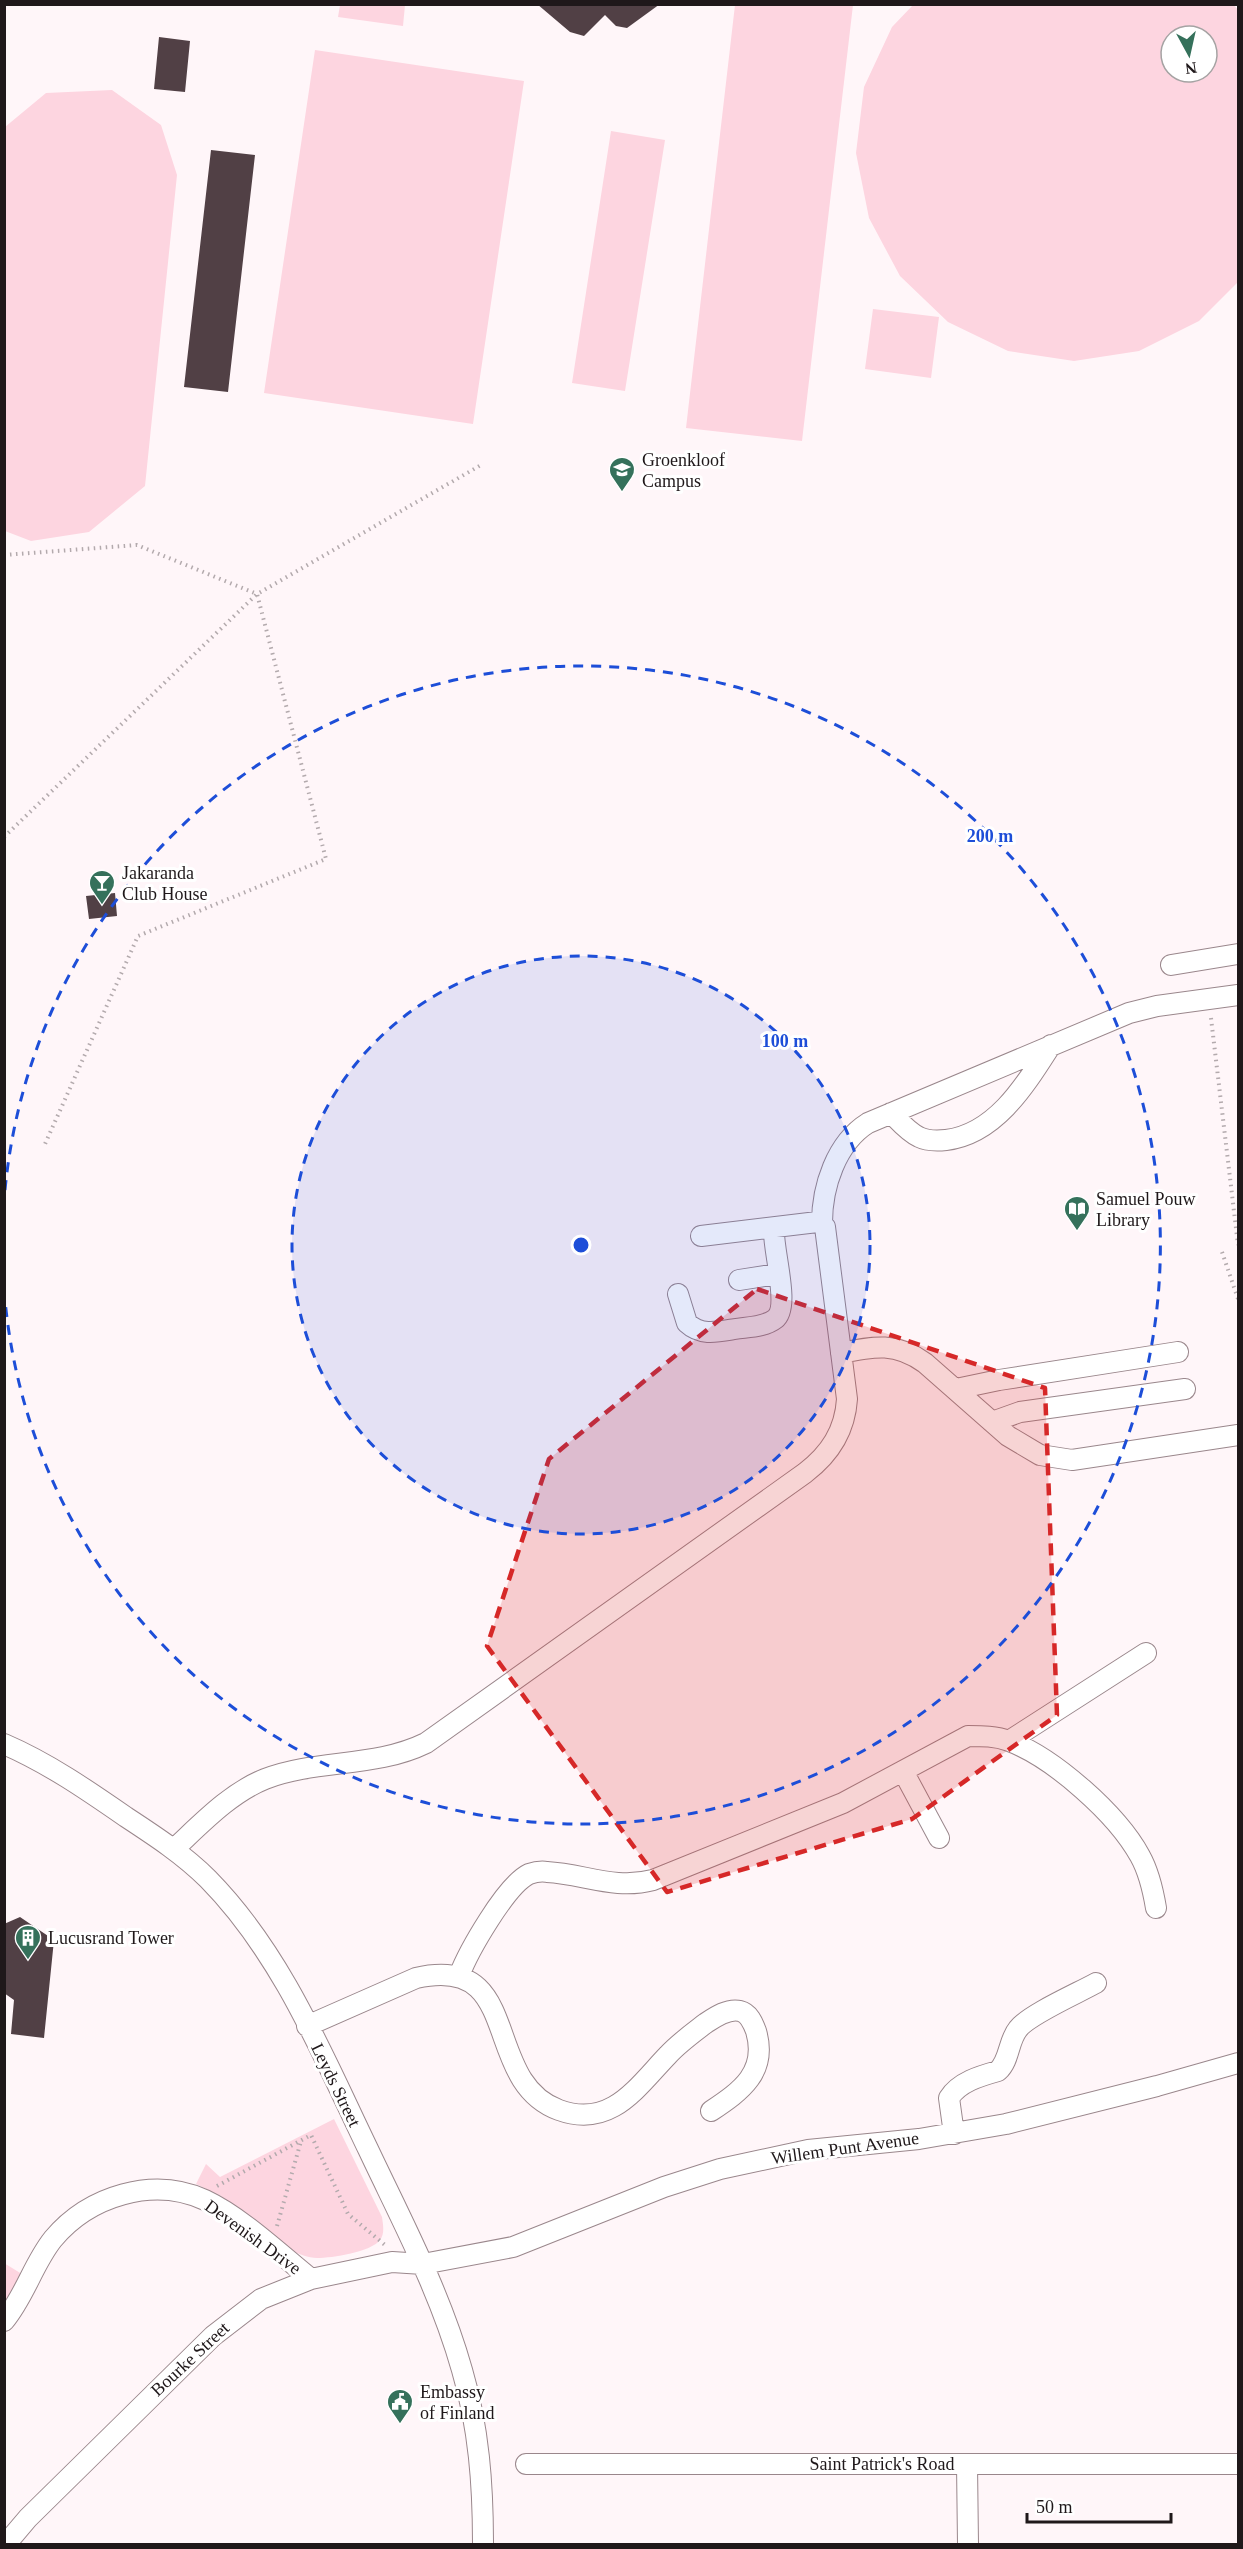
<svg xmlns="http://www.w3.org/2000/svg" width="1243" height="2549" font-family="'Times New Roman',serif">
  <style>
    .green { fill: #fdd5e0; fill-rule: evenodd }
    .building { fill: #514045 }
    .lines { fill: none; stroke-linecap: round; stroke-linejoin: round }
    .minor-casing { stroke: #9a878c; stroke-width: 22 }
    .path { stroke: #b3aaad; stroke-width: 4; stroke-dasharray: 1.5 4.5; stroke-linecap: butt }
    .minor { stroke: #fff; stroke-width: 20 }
    .marked { fill: #d62828; fill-opacity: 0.2; stroke: #d62828; stroke-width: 4.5; stroke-dasharray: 12 8; stroke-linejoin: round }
    .ring { fill: none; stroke: #1d4ed8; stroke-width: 3; stroke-dasharray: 10 8 }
    .labels { text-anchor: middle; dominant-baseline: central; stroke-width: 6; stroke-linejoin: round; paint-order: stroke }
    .poi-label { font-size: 18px; fill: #1f181a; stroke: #fff; text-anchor: start }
    .street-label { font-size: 18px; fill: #1f181a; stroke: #fff }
    .centre { fill: #1d4ed8; stroke: #fff; stroke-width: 3 }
    .ring-label { font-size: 18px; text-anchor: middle; font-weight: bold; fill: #1d4ed8; stroke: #fff; stroke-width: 6; stroke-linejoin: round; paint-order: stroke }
  </style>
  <rect width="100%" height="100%" fill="#fff6f9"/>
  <path class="green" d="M 1233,4 L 1238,10 L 1238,282 L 1199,321 L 1139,351 L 1074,361 L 1008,351 L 948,322 L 900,276 L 869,218 L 856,153 L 864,87 L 892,27 L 913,5 ZM 1171,36 L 1207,36 L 1207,72 L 1171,72 Z
    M 340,5 L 405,5 L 403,26 L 338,17 Z
    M 735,5 L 853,5 L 802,441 L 686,428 Z
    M 315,50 L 524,81 L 473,424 L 264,393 Z
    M 112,90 L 161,125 L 177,175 L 145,486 L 89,532 L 31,541 L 5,531 L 5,127 L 46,93 Z
    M 611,131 L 665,140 L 625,391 L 572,383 Z
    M 873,309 L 939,317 L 931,378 L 865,369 Z
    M 334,2119 L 382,2217 C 383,2225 385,2233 380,2240 C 371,2252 332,2258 317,2258 C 308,2258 299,2254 290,2250 L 221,2196 L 196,2184 L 206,2164 L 220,2177 Z
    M 4,2263 L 30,2279 L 4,2307 Z"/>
  <path class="building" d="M 537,4 L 660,4 L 627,28 L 616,26 L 605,15 L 584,36 L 570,32 Z
    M 159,37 L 190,41 L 185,92 L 154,89 Z
    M 211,150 L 255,155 L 228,392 L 184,387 Z
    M 115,893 L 117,916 L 89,919 L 86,896 Z
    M 20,1917 L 54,1940 L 44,2038 L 11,2034 L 14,2000 L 4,1993 L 4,1924 Z"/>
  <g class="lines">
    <defs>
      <path id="minor" d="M 1171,965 L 1238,954
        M 891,1113 C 899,1121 908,1132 919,1137 C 927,1141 936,1141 946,1140 C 996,1134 1026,1084 1051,1045
        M 822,1223 C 822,1187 836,1143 868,1123 L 1129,1013 L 1157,1006 L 1238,995
        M 739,1280 L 778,1274
        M 678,1294 L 687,1323 C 701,1336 717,1332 735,1329 C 748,1327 765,1327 775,1319 C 791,1307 772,1248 774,1228
        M 841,1353 C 875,1346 896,1342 925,1363 L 1008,1436 L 1040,1455 L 1072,1460 L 1238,1435
        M 956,1389 L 999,1380 L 1178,1352
        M 992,1422 L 1020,1412 L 1185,1389
        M 1009,1741 L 1146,1653
        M 4,1744 C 48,1763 87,1790 126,1817 C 155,1836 184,1855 208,1879 C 282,1954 323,2056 368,2149 C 402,2221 440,2292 462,2370 C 479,2428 483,2485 483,2544
        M 903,1771 L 939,1838
        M 174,1849 C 201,1824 230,1793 265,1779 C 317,1759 375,1768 426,1743 L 805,1473 C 830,1454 845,1431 847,1399 L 825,1227 L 818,1222 L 809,1223 L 701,1236
        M 459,1976 C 468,1952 506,1885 529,1874 C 535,1872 541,1871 547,1872 C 584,1874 615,1890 653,1880 L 843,1803 L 968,1736 C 982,1736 996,1736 1009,1741 C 1054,1758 1117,1814 1140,1856 C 1149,1872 1153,1890 1156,1908
        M 307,2026 L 416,1978 C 525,1953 480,2081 559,2110 C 611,2129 637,2087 668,2055 C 679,2043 693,2033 706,2023 C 715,2017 728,2008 740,2011 C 749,2013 753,2023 756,2031 C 768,2072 741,2091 711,2111
        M 954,2134 L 949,2098 C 959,2082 980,2076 998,2071 C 1010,2060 1008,2041 1018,2029 C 1028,2015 1078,1993 1096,1983
        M 4,2321 C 25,2296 33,2264 53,2239 C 89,2196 153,2176 205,2200 C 241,2217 280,2254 311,2279
        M 526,2464 L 1238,2464
        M 967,2464 L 968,2544
        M 6,2544 L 28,2518 L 213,2336 L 261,2299 L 311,2279 L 392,2262 L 423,2264 L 513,2247 L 664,2187 L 720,2169 L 808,2150 L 919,2139 L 1006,2124 L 1157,2086 L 1238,2063"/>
    </defs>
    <use href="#minor" class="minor-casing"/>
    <path class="path" d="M 4,555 L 137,545 L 257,594 L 326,859 L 138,936 L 45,1144
      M 4,837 L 257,594 L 481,465
      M 1211,1018 L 1238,1245
      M 1222,1252 L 1238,1299
      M 217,2186 L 311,2135 L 348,2214 L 385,2245
      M 277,2226 L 301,2141"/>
    <use href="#minor" class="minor"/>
  </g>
  <path class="marked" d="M 757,1289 L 1045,1388 L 1057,1715 L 912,1819 L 667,1892 L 487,1646 L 549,1459 Z"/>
  <circle cx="581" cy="1245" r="289" fill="#1d4ed8" fill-opacity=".12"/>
  <g class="ring">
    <circle cx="581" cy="1245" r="289"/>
    <path d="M5 1190A579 579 0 1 1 5 1300"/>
  </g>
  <defs>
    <symbol id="university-pin" viewBox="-11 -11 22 30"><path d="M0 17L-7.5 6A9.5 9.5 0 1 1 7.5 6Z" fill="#35715b" stroke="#fff"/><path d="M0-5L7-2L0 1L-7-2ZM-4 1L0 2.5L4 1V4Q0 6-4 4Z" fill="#fff"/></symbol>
    <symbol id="bar-pin" viewBox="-11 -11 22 30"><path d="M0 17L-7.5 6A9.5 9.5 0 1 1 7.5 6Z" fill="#35715b" stroke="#fff"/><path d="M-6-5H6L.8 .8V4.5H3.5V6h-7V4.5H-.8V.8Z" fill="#fff"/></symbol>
    <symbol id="library-pin" viewBox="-11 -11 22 30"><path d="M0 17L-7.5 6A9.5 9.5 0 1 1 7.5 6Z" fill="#35715b" stroke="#fff"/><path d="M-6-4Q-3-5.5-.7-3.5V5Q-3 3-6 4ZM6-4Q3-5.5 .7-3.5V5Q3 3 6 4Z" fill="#fff"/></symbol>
    <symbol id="building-pin" viewBox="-11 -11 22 30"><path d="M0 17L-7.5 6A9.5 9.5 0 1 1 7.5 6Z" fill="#35715b" stroke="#fff"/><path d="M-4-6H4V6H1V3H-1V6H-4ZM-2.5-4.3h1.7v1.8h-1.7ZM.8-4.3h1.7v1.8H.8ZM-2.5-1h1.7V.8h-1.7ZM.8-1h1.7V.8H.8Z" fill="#fff"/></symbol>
    <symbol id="civic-pin" viewBox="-11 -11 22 30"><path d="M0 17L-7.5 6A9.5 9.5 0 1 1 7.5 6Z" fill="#35715b" stroke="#fff"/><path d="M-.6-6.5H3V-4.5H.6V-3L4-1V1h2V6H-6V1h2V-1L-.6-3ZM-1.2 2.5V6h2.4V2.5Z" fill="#fff"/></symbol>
  </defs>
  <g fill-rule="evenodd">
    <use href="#university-pin" x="607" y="455" width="30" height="40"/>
    <use href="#bar-pin" x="87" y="868" width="30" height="40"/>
    <use href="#library-pin" x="1062" y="1194" width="30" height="40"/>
    <use href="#building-pin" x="13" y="1923" width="30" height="40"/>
    <use href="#civic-pin" x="385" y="2387" width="30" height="40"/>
  </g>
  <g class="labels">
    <g class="poi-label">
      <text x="642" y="460">Groenkloof<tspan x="642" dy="21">Campus</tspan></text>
      <text x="122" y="873">Jakaranda<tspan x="122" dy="21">Club House</tspan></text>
      <text x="1096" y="1199">Samuel Pouw<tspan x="1096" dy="21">Library</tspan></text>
      <text x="48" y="1938">Lucusrand Tower</text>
      <text x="420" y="2392">Embassy<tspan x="420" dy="21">of Finland</tspan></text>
    </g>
    <g class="street-label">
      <text transform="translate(336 2085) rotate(64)">Leyds Street</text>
      <text transform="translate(845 2148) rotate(-8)">Willem Punt Avenue</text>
      <text transform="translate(253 2237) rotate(36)">Devenish Drive</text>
      <text transform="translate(190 2359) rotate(-43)">Bourke Street</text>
      <text x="882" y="2464">Saint Patrick's Road</text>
    </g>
  </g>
  <circle cx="581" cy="1245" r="9" class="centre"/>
  <g class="ring-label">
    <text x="990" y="842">200 m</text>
    <text x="785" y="1047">100 m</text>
  </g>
  <rect width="1243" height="2549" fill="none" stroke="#1f181a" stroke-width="12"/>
  <g transform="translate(1189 54) rotate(172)"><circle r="28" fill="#ffffff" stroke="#a5a3a3" stroke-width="1.5"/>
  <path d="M0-4.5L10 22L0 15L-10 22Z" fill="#35715b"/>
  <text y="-9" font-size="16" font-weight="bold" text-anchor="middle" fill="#1f181a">N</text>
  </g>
  <path d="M1027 2513v9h144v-9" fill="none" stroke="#1f181a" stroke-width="3"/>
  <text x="1036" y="2513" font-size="18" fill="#1f181a" stroke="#ffffff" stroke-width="4.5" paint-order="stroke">50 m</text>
</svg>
